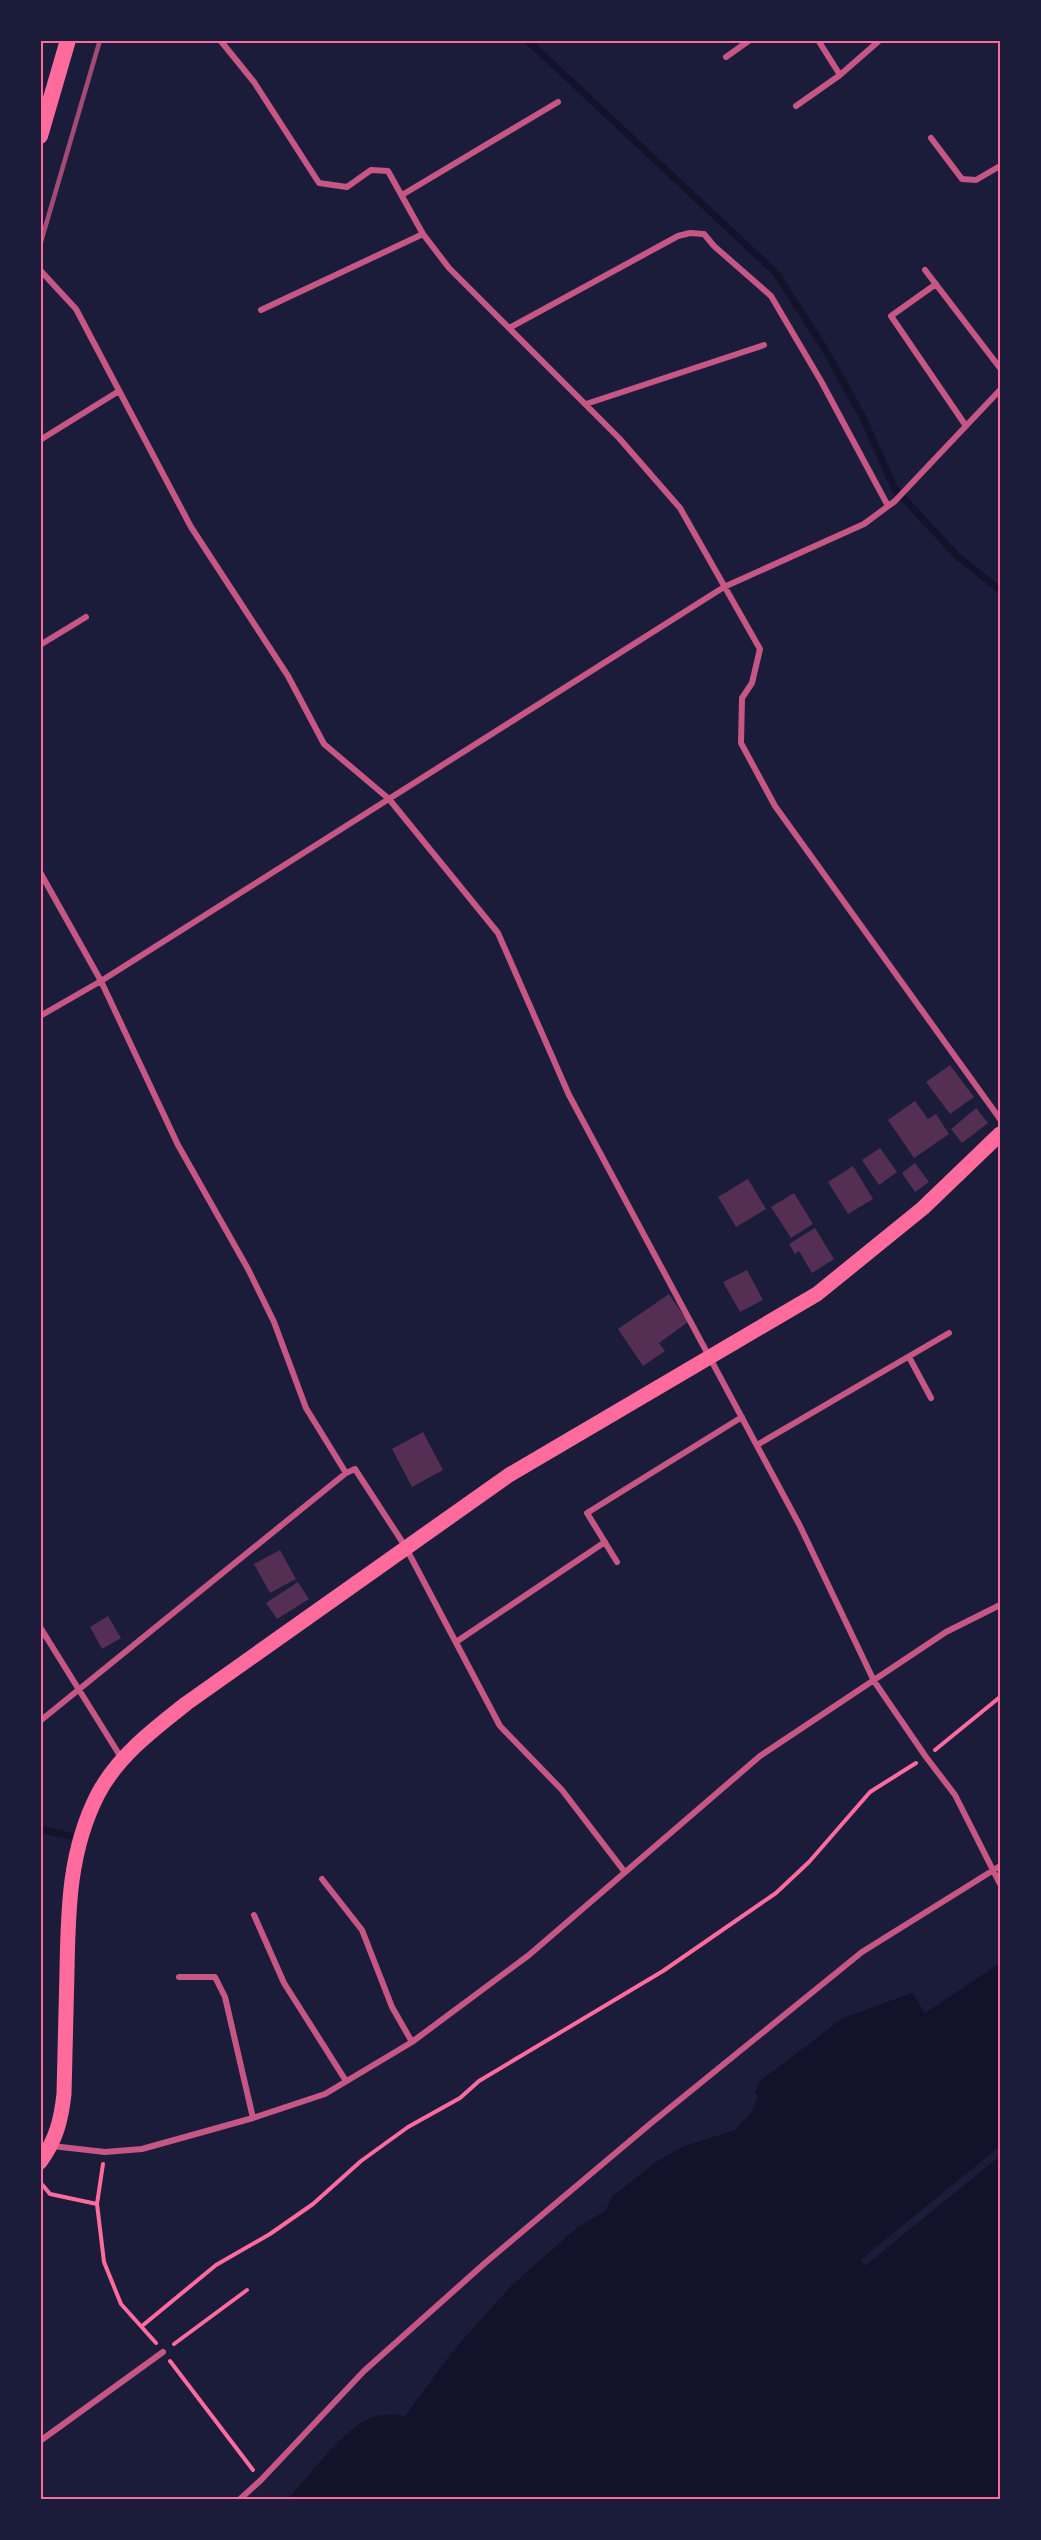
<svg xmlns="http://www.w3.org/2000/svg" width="1041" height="2540" font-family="'Noto Sans',sans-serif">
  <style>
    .water { fill: #12122b }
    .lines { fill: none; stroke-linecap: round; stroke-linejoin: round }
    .stream { stroke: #12122b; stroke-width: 7 }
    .building { fill: #542f53 }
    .path { stroke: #ff6b9d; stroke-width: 4 }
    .minor { stroke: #c65784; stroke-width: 6 }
    .primary { stroke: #ff6b9d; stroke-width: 15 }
    .trunk { stroke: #ff6b9d; stroke-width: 16 }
    .rail { stroke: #a44b75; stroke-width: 4.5 }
    .neatline { fill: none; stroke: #ff6b9d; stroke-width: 2 }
  </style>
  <rect width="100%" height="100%" fill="#1b1b3a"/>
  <path class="water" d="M 1000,1963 L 1000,2146 L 860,2260 L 865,2266 L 1000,2156 L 1000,2499 L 288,2499 C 309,2476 341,2432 368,2419 C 379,2413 393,2414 405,2416 L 453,2351 L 511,2286 L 578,2227 L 605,2211 L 613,2196 L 656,2162 L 682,2147 L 735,2130 L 754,2109 L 756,2100 L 759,2097 L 755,2093 L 760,2081 L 843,2018 L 912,1993 L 925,2013 Z"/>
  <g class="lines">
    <path class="stream" d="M 527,40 L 776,273 L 826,351 L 863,418 L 895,489 L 957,556 L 1000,590
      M 40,1829 L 70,1836"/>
  </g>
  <path class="building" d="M 950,1065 L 974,1097 L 950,1114 L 926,1082 Z
    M 915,1101 L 928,1119 L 936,1114 L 949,1134 L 914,1158 L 888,1120 Z
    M 976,1108 L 988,1123 L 962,1143 L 951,1129 Z
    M 880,1148 L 897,1172 L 879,1185 L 862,1160 Z
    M 915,1163 L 929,1182 L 915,1192 L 902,1173 Z
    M 853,1166 L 873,1199 L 848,1214 L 828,1182 Z
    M 748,1179 L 766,1209 L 736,1227 L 718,1197 Z
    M 794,1193 L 813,1224 L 791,1238 L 771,1207 Z
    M 815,1228 L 834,1259 L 812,1273 L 799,1251 L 795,1254 L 789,1244 Z
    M 747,1270 L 763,1300 L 740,1312 L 723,1282 Z
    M 669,1294 L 688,1322 L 659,1343 L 665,1351 L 643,1366 L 618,1329 Z
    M 423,1432 L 443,1470 L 412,1487 L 392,1449 Z
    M 280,1550 L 296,1579 L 270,1593 L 254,1564 Z
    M 298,1582 L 309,1599 L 277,1619 L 266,1603 Z
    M 108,1616 L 121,1638 L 102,1649 L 90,1627 Z"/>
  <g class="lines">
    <path class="path" d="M 935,1750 L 1000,1697
      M 103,2164 L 97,2204 L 104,2262 L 121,2304 L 156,2343
      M 40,2182 L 50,2194 L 97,2204
      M 142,2326 L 216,2265 L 270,2234 L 313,2204 L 361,2161 L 408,2127 L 460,2098 L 479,2081 L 663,1971 L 776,1893 L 809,1862 L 870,1792 L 916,1763
      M 174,2344 L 247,2290
      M 170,2361 L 253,2470"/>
    <path class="minor" d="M 220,40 L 254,82 L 319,183 L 347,187 L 371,170 L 388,171 L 423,234 L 449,268 L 619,438 L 680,508 L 760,649 L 752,683 L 742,698 L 741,743 L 775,806 L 1000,1119
      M 818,40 L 840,75
      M 726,57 L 750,40
      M 796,106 L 840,75 L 880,40
      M 931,138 L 962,179 L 976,180 L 1000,166
      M 402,195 L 558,102
      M 40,270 L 76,309 L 191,527 L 288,676 L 324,744 L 389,799 L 498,933 L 569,1095 L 800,1526 L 874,1681 L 926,1757 L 955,1795 L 1000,1884
      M 925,270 L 1000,368
      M 936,284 L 891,316 L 966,426
      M 261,310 L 423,234
      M 509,328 L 678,236 L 690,233 L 704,234 L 714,246 L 771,296 L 821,381 L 888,506
      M 586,404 L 764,345
      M 40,440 L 119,391
      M 40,645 L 86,617
      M 40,872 L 101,981 L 178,1145 L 248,1269 L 274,1322 L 306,1408 L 346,1473 L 355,1469 L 405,1546 L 500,1726 L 562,1790 L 624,1871
      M 40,1016 L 101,981 L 724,587 L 864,524 L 895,501 L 1000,390
      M 909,1357 L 931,1398
      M 757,1445 L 949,1333
      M 617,1562 L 587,1513 L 742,1417
      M 40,1627 L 122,1759
      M 456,1642 L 605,1542
      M 40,1721 L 346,1473
      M 322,1879 L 362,1930 L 392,2007 L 412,2042
      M 254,1915 L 284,1983 L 346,2081
      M 179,1977 L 215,1977 L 225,1997 L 253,2118
      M 52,2146 L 105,2152 L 142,2149 L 253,2118 L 325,2094 L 412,2042 L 529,1955 L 760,1756 L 946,1632 L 1000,1605
      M 40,2441 L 163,2352
      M 239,2500 L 261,2480 L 364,2371 L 485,2263 L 650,2124 L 862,1952 L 1000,1866"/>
    <path class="primary" d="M 40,2162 C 56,2140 61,2121 64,2094 C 65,2053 66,2012 67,1971 C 68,1910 69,1850 98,1794 C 118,1756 154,1729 187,1703 L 509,1475 L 817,1294 L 923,1208 L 1000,1134"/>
    <path class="trunk" d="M 40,136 L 68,40"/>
    <path class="rail" d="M 40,245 L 100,40"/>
  </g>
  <rect width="1041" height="2540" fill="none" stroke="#1b1b3a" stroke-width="84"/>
  <rect x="42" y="42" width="957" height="2456" class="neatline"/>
</svg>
